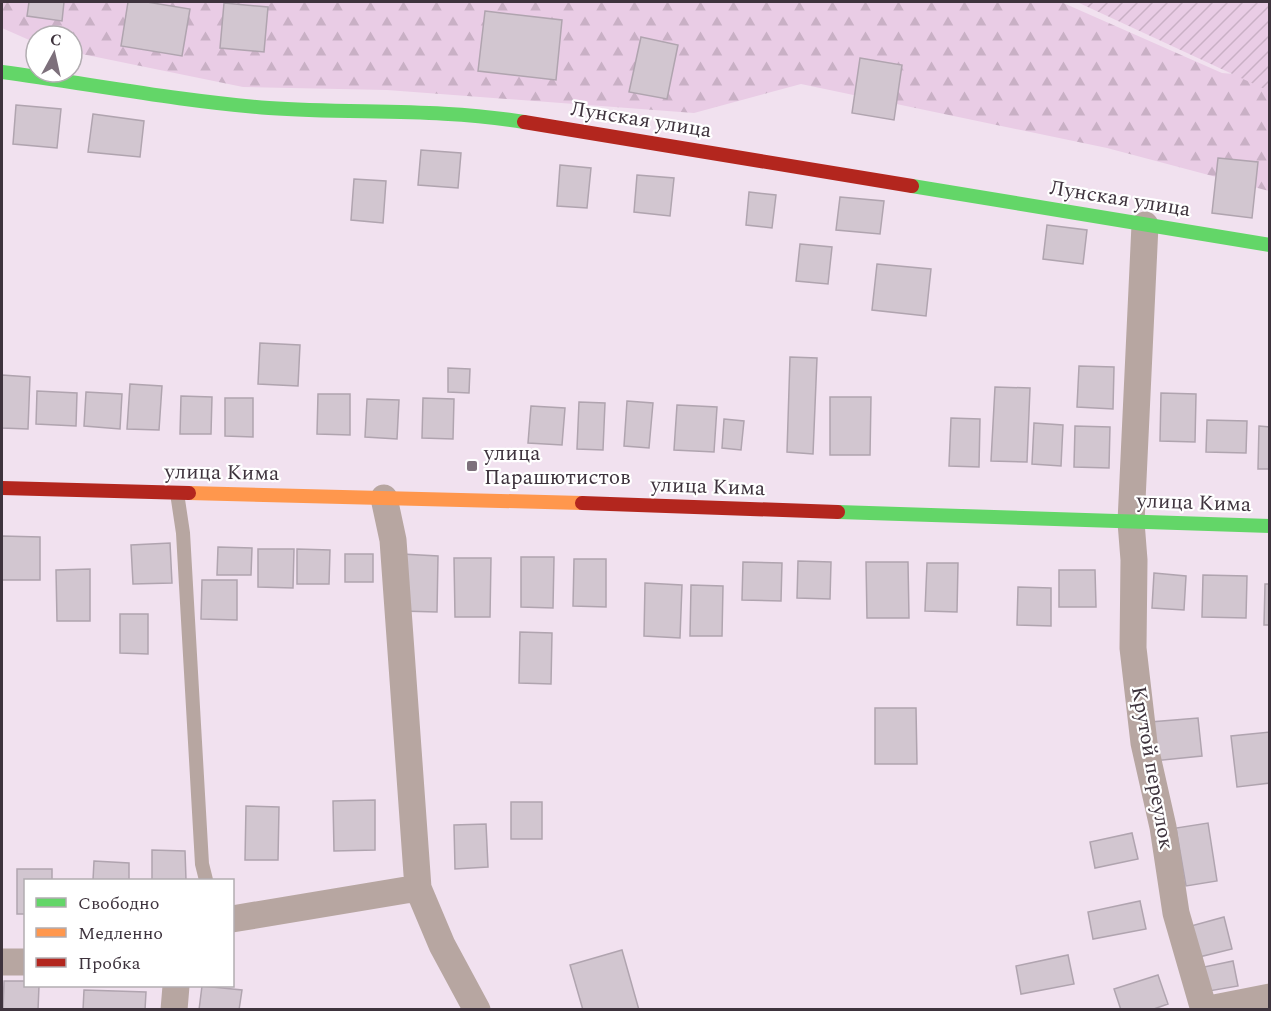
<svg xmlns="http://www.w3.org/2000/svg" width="1271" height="1011" font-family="Spectral,serif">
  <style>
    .forest { fill: url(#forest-firs) }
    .garden { fill: url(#garden-furrows) }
    .building { fill: #d2c6d0; stroke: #b0a4af; stroke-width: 1.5 }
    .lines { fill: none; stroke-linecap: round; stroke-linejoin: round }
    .lane { stroke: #b7a6a1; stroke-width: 14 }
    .street { stroke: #b7a6a1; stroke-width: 27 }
    .fast { stroke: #63d668; stroke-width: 14 }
    .slow { stroke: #ff974d; stroke-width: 14 }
    .jam { stroke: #b3261e; stroke-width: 14 }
    .poi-dot { fill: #7d707b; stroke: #fff; stroke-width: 2 }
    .labels { text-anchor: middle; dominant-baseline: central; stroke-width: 4.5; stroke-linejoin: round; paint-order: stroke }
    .street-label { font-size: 21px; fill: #3e333d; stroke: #fff }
    .poi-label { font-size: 21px; fill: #3e333d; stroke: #fff; text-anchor: start }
  </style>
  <defs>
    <pattern id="forest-firs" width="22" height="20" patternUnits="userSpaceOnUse" patternTransform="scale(1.5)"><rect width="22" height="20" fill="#e9cce5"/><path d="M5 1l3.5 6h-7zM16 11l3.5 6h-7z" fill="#c9b0c5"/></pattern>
    <pattern id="garden-furrows" width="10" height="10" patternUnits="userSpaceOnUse" patternTransform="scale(1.5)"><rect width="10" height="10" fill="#e9cce5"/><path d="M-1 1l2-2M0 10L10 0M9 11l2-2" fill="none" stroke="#c9b0c5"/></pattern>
  </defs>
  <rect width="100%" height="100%" fill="#f1e1ef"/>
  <path class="forest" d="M 2,2 L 1061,2 L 1222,73 L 1269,77 L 1269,191 L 1107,148 L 801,84 L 694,113 L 387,90 L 243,87 L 72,52 L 72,36 L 36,36 L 36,43 L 2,28 Z"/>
  <path class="garden" d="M 1077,2 L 1269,2 L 1269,91 Z"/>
  <path class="building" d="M 29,2 L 64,2 L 62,21 L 27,16 Z
    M 128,2 L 147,2 L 190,9 L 182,56 L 121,46 Z
    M 224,3 L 268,7 L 264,52 L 220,48 Z
    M 485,11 L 562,20 L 556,80 L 478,71 Z
    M 641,37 L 678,45 L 667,99 L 629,92 Z
    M 860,58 L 902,65 L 894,120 L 852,113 Z
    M 16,105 L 61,109 L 57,148 L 13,144 Z
    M 93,114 L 144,121 L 140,157 L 88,152 Z
    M 421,150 L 461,153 L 458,188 L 418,185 Z
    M 1218,158 L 1258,162 L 1252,218 L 1212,213 Z
    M 560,165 L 591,168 L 587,208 L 557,206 Z
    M 637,175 L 674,178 L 670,216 L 634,212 Z
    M 354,179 L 386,181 L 383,223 L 351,220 Z
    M 749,192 L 776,195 L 772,228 L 746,225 Z
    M 840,197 L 884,201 L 880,234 L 836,230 Z
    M 1047,225 L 1087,230 L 1083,264 L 1043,259 Z
    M 800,244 L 832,247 L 828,284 L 796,281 Z
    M 877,264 L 931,269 L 926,316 L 872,310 Z
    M 260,343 L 300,345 L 298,386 L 258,384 Z
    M 790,357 L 817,358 L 813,454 L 787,452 Z
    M 1079,366 L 1114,367 L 1113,409 L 1077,407 Z
    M 448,368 L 470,369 L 469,393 L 448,392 Z
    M 2,375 L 30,377 L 28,429 L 2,428 Z
    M 130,384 L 162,386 L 159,430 L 127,429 Z
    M 995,387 L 1030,388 L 1027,462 L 991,461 Z
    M 37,391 L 77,393 L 76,426 L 36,424 Z
    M 86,392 L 122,394 L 120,429 L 84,426 Z
    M 1161,393 L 1196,394 L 1195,442 L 1160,441 Z
    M 318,394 L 350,394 L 350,435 L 317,434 Z
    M 181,396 L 212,397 L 211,434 L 180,434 Z
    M 830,397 L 871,397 L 870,455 L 830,455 Z
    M 225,398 L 253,398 L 253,437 L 225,436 Z
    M 423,398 L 454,399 L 453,439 L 422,438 Z
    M 367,399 L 399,400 L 397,439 L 365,437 Z
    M 627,401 L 653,403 L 649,448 L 624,446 Z
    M 579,402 L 605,403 L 603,450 L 577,449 Z
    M 677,405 L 717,407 L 714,452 L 674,450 Z
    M 531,406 L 565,408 L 562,445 L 528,443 Z
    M 951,418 L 980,419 L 979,467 L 949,466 Z
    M 724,419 L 744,421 L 741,450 L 722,448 Z
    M 1207,420 L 1247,421 L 1246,453 L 1206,452 Z
    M 1034,423 L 1063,425 L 1061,466 L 1032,464 Z
    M 1075,426 L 1110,427 L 1109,468 L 1074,467 Z
    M 1259,426 L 1270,427 L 1270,469 L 1258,469 Z
    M 2,536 L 40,537 L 40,580 L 2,580 Z
    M 170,543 L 172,583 L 133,584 L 131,545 Z
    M 218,547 L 252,548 L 251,575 L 217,575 Z
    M 258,549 L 294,549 L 293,588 L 258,587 Z
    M 297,549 L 330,550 L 329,584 L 297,584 Z
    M 345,554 L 373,554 L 373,582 L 345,582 Z
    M 402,554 L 438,556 L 437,612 L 400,611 Z
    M 521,557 L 554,557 L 553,608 L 521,607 Z
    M 454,558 L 491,558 L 490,617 L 455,617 Z
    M 574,559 L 606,559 L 606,607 L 573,606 Z
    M 798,561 L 831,562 L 830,599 L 797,598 Z
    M 743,562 L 782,563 L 781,601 L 742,600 Z
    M 866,562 L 908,562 L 909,618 L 867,618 Z
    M 927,563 L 958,563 L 957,612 L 925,611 Z
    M 90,569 L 90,621 L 57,621 L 56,570 Z
    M 1059,570 L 1095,570 L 1096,607 L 1059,607 Z
    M 1154,573 L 1186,576 L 1184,610 L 1152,608 Z
    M 1203,575 L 1247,576 L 1246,618 L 1202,617 Z
    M 202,580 L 237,580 L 237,620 L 201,619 Z
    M 645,583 L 682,585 L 680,638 L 644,636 Z
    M 1265,584 L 1270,584 L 1270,625 L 1264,625 Z
    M 691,585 L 723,586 L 722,636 L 690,636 Z
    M 1018,587 L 1051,588 L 1051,626 L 1017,625 Z
    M 120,614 L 148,614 L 148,654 L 120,653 Z
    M 520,632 L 552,633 L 551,684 L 519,683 Z
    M 875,708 L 916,708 L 917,764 L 875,764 Z
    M 1198,718 L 1202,756 L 1153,761 L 1150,722 Z
    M 1270,732 L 1270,783 L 1237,787 L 1231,736 Z
    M 375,800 L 375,850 L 334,851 L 333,801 Z
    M 511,802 L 542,802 L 542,839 L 511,839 Z
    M 246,806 L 279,807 L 278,860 L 245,860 Z
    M 1208,823 L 1217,881 L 1186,886 L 1176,828 Z
    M 486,824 L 488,867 L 455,869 L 454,825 Z
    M 1132,833 L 1138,859 L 1095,868 L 1090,842 Z
    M 152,850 L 185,851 L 186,880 L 152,880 Z
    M 94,861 L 129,863 L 129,880 L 93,880 Z
    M 17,869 L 52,869 L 52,880 L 26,880 L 26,914 L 17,914 Z
    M 1140,901 L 1146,929 L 1093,939 L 1088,912 Z
    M 1224,917 L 1232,949 L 1199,957 L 1191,926 Z
    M 622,950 L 639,1010 L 583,1010 L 570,965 Z
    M 1068,955 L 1074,984 L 1021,994 L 1016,966 Z
    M 1233,961 L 1238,986 L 1209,991 L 1204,967 Z
    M 1158,975 L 1168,1004 L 1151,1010 L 1121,1010 L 1114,989 Z
    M 4,981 L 26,981 L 26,986 L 39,986 L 38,1010 L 3,1010 Z
    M 202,986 L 242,990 L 239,1010 L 199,1010 Z
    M 84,990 L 146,992 L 145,1010 L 83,1010 Z"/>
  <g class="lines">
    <path class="lane" d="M 177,493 L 183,533 L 202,864 L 206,880"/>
    <path class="street" d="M 1145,225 L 1131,522 L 1134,560 L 1133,648 L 1144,743 L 1163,827 L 1176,913 L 1204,1010
      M 418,888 L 442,945 L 477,1010
      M 232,919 L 418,888 L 393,540 L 384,498
      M 2,962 L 26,962
      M 174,1010 L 176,986
      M 1204,1010 L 1270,997"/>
    <path class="fast" d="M 2,72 C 91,84 179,101 269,108 C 355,114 438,108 524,122
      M 912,186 L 1270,245
      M 838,512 L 1270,526"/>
    <path class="slow" d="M 189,493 L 582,503"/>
    <path class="jam" d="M 524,122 L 912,186
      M 2,488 L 189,493
      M 582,503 L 838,512"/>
  </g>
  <rect class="poi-dot" x="466" y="460" width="12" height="12" rx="3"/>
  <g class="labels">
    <g class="street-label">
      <text transform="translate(641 120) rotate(9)">Лунская улица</text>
      <text transform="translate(1120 199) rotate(9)">Лунская улица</text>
      <text transform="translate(222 473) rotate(1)">улица Кима</text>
      <text transform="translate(708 487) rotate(2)">улица Кима</text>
      <text transform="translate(1194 503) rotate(2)">улица Кима</text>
      <text transform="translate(1152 768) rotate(80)">Крутой переулок</text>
    </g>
    <g class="poi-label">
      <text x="484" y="454">улица<tspan x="484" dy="24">Парашютистов</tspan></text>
    </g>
  </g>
  <rect width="1271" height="1011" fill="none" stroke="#3e333d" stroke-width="6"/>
  <rect x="24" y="879" width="210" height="108" fill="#ffffff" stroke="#b2adb1" stroke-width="1.5"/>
  <rect x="36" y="898" width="30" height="9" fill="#63d668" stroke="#b2adb1" stroke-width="1.5"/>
  <text x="78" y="909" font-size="18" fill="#3e333d">Свободно</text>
  <rect x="36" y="928" width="30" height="9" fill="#ff974d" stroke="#b2adb1" stroke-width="1.5"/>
  <text x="78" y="939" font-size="18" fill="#3e333d">Медленно</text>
  <rect x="36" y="958" width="30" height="9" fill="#b3261e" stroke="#b2adb1" stroke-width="1.5"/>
  <text x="78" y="969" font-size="18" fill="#3e333d">Пробка</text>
  <g transform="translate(54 54) rotate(8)"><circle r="28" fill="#ffffff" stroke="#b2adb1" stroke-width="1.5"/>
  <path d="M0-4.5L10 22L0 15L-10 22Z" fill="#7d707b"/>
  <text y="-9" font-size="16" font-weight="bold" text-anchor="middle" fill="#3e333d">С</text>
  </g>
</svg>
